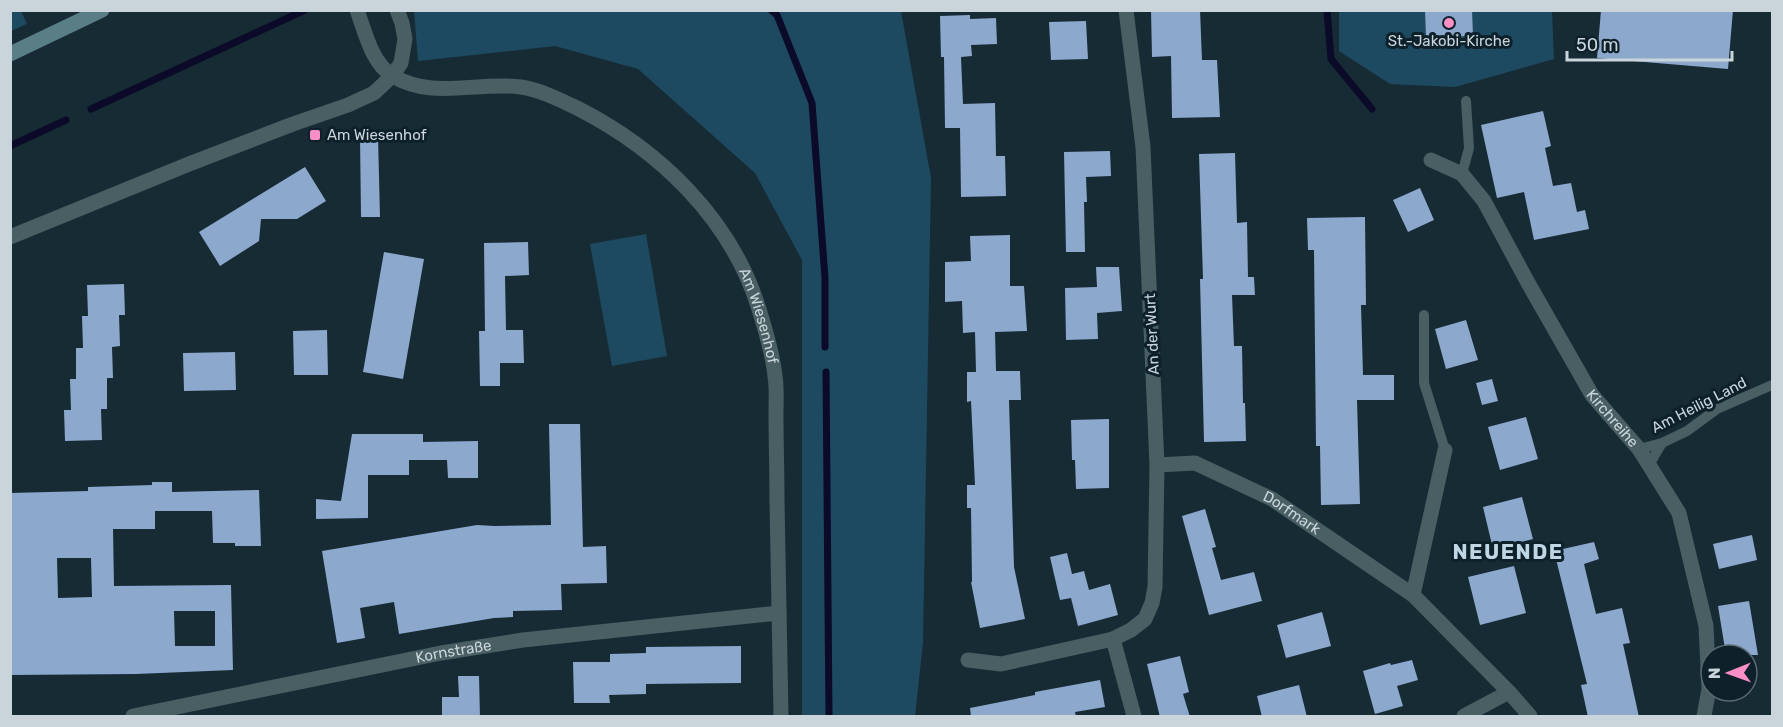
<svg xmlns="http://www.w3.org/2000/svg" width="1783" height="727" font-family="Rubik,sans-serif">
  <style>
    .green { fill: #1d4a60 }
    .lines { fill: none; stroke-linecap: round; stroke-linejoin: round }
    .stream { stroke: #0b0a29; stroke-width: 7 }
    .building { fill: #8ca8cd; fill-rule: evenodd }
    .lane { stroke: #495f63; stroke-width: 10 }
    .street { stroke: #495f63; stroke-width: 15 }
    .secondary { stroke: #597e85; stroke-width: 15 }
    .poi-dot { fill: #fa8fc7; stroke: #0e212b; stroke-width: 2 }
    .labels { text-anchor: middle; dominant-baseline: central; stroke-width: 6; stroke-linejoin: round; paint-order: stroke }
    .poi-label { font-size: 15px; fill: #c9d5db; stroke: #0e212b }
    .street-label { font-size: 15px; fill: #c9d5db; stroke: #0e212b }
    .district-label { font-size: 21px; font-weight: bold; letter-spacing: 1.5px; fill: #bfd7e4; stroke: #0e212b }
  </style>
  <rect width="100%" height="100%" fill="#172b35"/>
  <path class="green" d="M 11,10 L 21,11 L 27,24 L 11,31 Z
    M 414,11 L 901,11 L 931,178 L 923,643 L 915,716 L 802,716 L 802,260 L 755,173 L 638,69 L 555,46 L 418,61 Z
    M 1339,11 L 1552,11 L 1554,59 L 1455,87 L 1390,84 L 1339,51 Z
    M 646,234 L 667,356 L 612,366 L 590,244 Z"/>
  <g class="lines">
    <path class="stream" d="M 771,10 L 777,15 L 812,103 L 825,278 L 825,347
      M 1327,10 L 1331,59 L 1372,109
      M 91,109 L 305,10
      M 10,146 L 66,120
      M 826,372 L 829,716"/>
  </g>
  <path class="building" d="M 1151,10 L 1200,10 L 1202,60 L 1217,60 L 1220,117 L 1172,118 L 1171,56 L 1152,57 Z
    M 1425,10 L 1472,10 L 1473,36 L 1426,37 Z
    M 1601,10 L 1733,10 L 1728,69 L 1597,58 Z
    M 970,15 L 970,19 L 996,18 L 997,44 L 971,45 L 972,56 L 961,57 L 963,104 L 995,103 L 996,156 L 1005,156 L 1006,196 L 961,197 L 960,128 L 945,128 L 944,57 L 941,57 L 940,16 Z
    M 1086,21 L 1088,59 L 1051,60 L 1049,22 Z
    M 1543,111 L 1551,146 L 1545,148 L 1553,186 L 1571,183 L 1577,212 L 1585,210 L 1589,229 L 1534,240 L 1524,192 L 1497,198 L 1481,125 Z
    M 378,136 L 380,217 L 361,217 L 360,137 Z
    M 1110,151 L 1111,176 L 1086,177 L 1087,202 L 1084,202 L 1085,252 L 1066,252 L 1064,152 Z
    M 1235,153 L 1237,223 L 1247,222 L 1248,277 L 1254,277 L 1255,295 L 1232,295 L 1234,346 L 1242,346 L 1243,403 L 1245,403 L 1246,441 L 1204,442 L 1200,279 L 1203,279 L 1199,154 Z
    M 305,167 L 326,201 L 297,219 L 261,219 L 259,241 L 220,266 L 199,232 Z
    M 1420,188 L 1434,220 L 1408,232 L 1393,200 Z
    M 1365,217 L 1366,305 L 1361,305 L 1363,375 L 1394,375 L 1394,400 L 1357,400 L 1360,504 L 1321,505 L 1320,446 L 1316,446 L 1314,250 L 1308,250 L 1307,218 Z
    M 1010,235 L 1010,286 L 1024,286 L 1027,331 L 995,332 L 996,371 L 1020,371 L 1021,400 L 1009,400 L 1014,567 L 1025,619 L 980,628 L 971,582 L 972,582 L 971,508 L 967,508 L 967,485 L 975,485 L 971,401 L 967,402 L 967,372 L 976,372 L 975,332 L 963,333 L 962,301 L 945,302 L 945,262 L 971,261 L 970,236 Z
    M 528,242 L 529,275 L 505,276 L 506,330 L 523,330 L 524,363 L 500,363 L 500,386 L 480,386 L 479,331 L 485,331 L 484,243 Z
    M 384,252 L 424,259 L 403,379 L 363,372 Z
    M 1096,267 L 1119,267 L 1122,311 L 1097,313 L 1098,339 L 1066,340 L 1065,288 L 1097,287 Z
    M 124,284 L 125,315 L 119,315 L 120,346 L 112,347 L 113,378 L 107,378 L 107,409 L 101,409 L 102,440 L 65,441 L 64,410 L 71,410 L 70,379 L 76,379 L 76,348 L 83,348 L 82,316 L 88,316 L 87,285 Z
    M 1466,320 L 1478,360 L 1446,369 L 1435,329 Z
    M 327,330 L 328,375 L 294,375 L 293,331 Z
    M 235,352 L 236,390 L 184,391 L 183,353 Z
    M 1492,379 L 1498,401 L 1482,405 L 1476,383 Z
    M 1526,417 L 1538,459 L 1500,470 L 1488,427 Z
    M 1109,419 L 1109,488 L 1076,489 L 1075,460 L 1072,460 L 1071,420 Z
    M 549,424 L 580,424 L 583,547 L 606,546 L 607,583 L 561,584 L 562,610 L 513,611 L 513,617 L 494,618 L 399,634 L 394,602 L 360,608 L 365,638 L 337,643 L 322,551 L 477,525 L 494,526 L 551,525 Z
    M 352,434 L 423,434 L 423,442 L 478,441 L 478,478 L 448,478 L 447,460 L 409,460 L 409,475 L 368,475 L 368,518 L 316,519 L 316,499 L 341,501 Z
    M 152,482 L 172,482 L 172,492 L 259,490 L 261,546 L 235,546 L 235,543 L 213,543 L 212,511 L 155,511 L 155,529 L 113,529 L 114,586 L 231,585 L 233,670 L 136,674 L 10,675 L 10,493 L 88,491 L 88,487 L 152,485 ZM 57,558 L 91,558 L 92,597 L 58,598 ZM 174,611 L 215,611 L 215,646 L 175,646 Z
    M 1522,497 L 1533,539 L 1493,549 L 1483,507 Z
    M 1205,509 L 1216,547 L 1212,548 L 1221,580 L 1254,572 L 1262,601 L 1209,615 L 1182,516 Z
    M 1752,535 L 1757,560 L 1719,569 L 1713,544 Z
    M 1594,542 L 1599,559 L 1584,564 L 1596,614 L 1622,608 L 1630,643 L 1623,644 L 1639,717 L 1588,717 L 1581,685 L 1587,684 L 1554,551 Z
    M 1067,553 L 1072,574 L 1084,571 L 1089,590 L 1110,584 L 1118,615 L 1078,626 L 1071,598 L 1060,600 L 1050,557 Z
    M 1514,566 L 1526,613 L 1480,625 L 1468,577 Z
    M 1749,601 L 1758,655 L 1726,655 L 1718,606 Z
    M 1322,612 L 1331,646 L 1286,658 L 1277,625 Z
    M 741,646 L 741,683 L 646,684 L 646,694 L 609,695 L 610,703 L 574,703 L 573,662 L 610,662 L 610,654 L 646,653 L 646,647 Z
    M 1180,656 L 1189,692 L 1183,694 L 1190,717 L 1160,717 L 1147,664 Z
    M 1412,660 L 1418,680 L 1397,686 L 1403,706 L 1375,714 L 1363,671 L 1390,663 L 1391,665 Z
    M 458,676 L 479,676 L 480,717 L 442,717 L 442,697 L 459,697 Z
    M 1100,680 L 1105,707 L 1075,712 L 1076,717 L 971,717 L 970,708 L 1035,695 L 1035,692 Z
    M 1299,685 L 1307,717 L 1262,717 L 1257,696 Z"/>
  <g class="lines">
    <path class="lane" d="M 1462,174 L 1469,148 L 1466,101
      M 1424,315 L 1424,383 L 1445,450
      M 1639,449 L 1662,443 L 1687,431 L 1717,409 L 1772,385
      M 1649,465 L 1662,443"/>
    <g class="street">
      <path id="s1" d="M 357,10 C 365,32 372,64 393,76 C 432,100 479,81 521,87 C 541,90 560,100 579,109 C 659,150 730,218 758,306 C 764,325 773,357 775,376 C 777,389 776,402 776,414 C 776,443 777,472 777,501 C 779,573 780,645 781,716"/>
      <path id="s2" d="M 1431,160 L 1462,174 L 1484,201 L 1527,281 L 1592,395 L 1639,449 L 1679,513 L 1706,626 L 1709,689 L 1704,716"/>
      <path d="M 10,237 L 189,164 L 293,124 L 348,105 L 374,93 L 392,76 L 401,63 L 405,39 L 402,23 L 397,10"/>
      <path id="s3" d="M 1157,465 L 1195,463 L 1272,499 L 1413,595 L 1509,692 L 1530,716"/>
      <path d="M 1413,595 L 1445,450"/>
      <path d="M 1113,639 L 1134,716"/>
      <path d="M 968,660 L 1001,664 L 1113,639 L 1131,630 L 1145,619 L 1152,603 L 1155,587 L 1157,465 L 1143,147 L 1126,10"/>
      <path id="s4" d="M 133,716 L 441,653 L 523,640 L 779,613"/>
      <path d="M 1464,716 L 1509,692"/>
    </g>
    <path class="secondary" d="M 10,54 L 102,10"/>
  </g>
  <g class="poi-dot">
    <circle cx="1449" cy="23" r="6"/>
    <rect x="309" y="129" width="12" height="12" rx="3"/>
  </g>
  <g class="labels">
    <g class="poi-label">
      <text x="1449" y="41">St.-Jakobi-Kirche</text>
      <text x="327" y="135" text-anchor="start">Am Wiesenhof</text>
    </g>
    <g class="street-label">
      <text stroke="none"><textPath href="#s1" startOffset="552">Am Wiesenhof</textPath></text>
      <text transform="translate(1152 334) rotate(-93)">An der Wurt</text>
      <text transform="translate(1699 405) rotate(-27)">Am Heilig Land</text>
      <text stroke="none"><textPath href="#s2" startOffset="322">Kirchreihe</textPath></text>
      <text stroke="none"><textPath href="#s3" startOffset="147">Dorfmark</textPath></text>
      <text stroke="none"><textPath href="#s4" startOffset="327">Kornstraße</textPath></text>
    </g>
    <g class="district-label">
      <text x="1508" y="551">NEUENDE</text>
    </g>
  </g>
  <rect width="1783" height="727" fill="none" stroke="#c9d5db" stroke-width="24"/>
  <g transform="translate(1729 673) rotate(269)"><circle r="28" fill="#0e212b" stroke="#596971" stroke-width="1.5"/>
  <path d="M0-4.5L10 22L0 15L-10 22Z" fill="#fa8fc7"/>
  <text y="-9" font-size="16" font-weight="bold" text-anchor="middle" fill="#c9d5db">N</text>
  </g>
  <path d="M1567 51v9h165v-9" fill="none" stroke="#c9d5db" stroke-width="3"/>
  <text x="1576" y="51" font-size="18" fill="#c9d5db" stroke="#0e212b" stroke-width="4.5" paint-order="stroke">50 m</text>
</svg>
